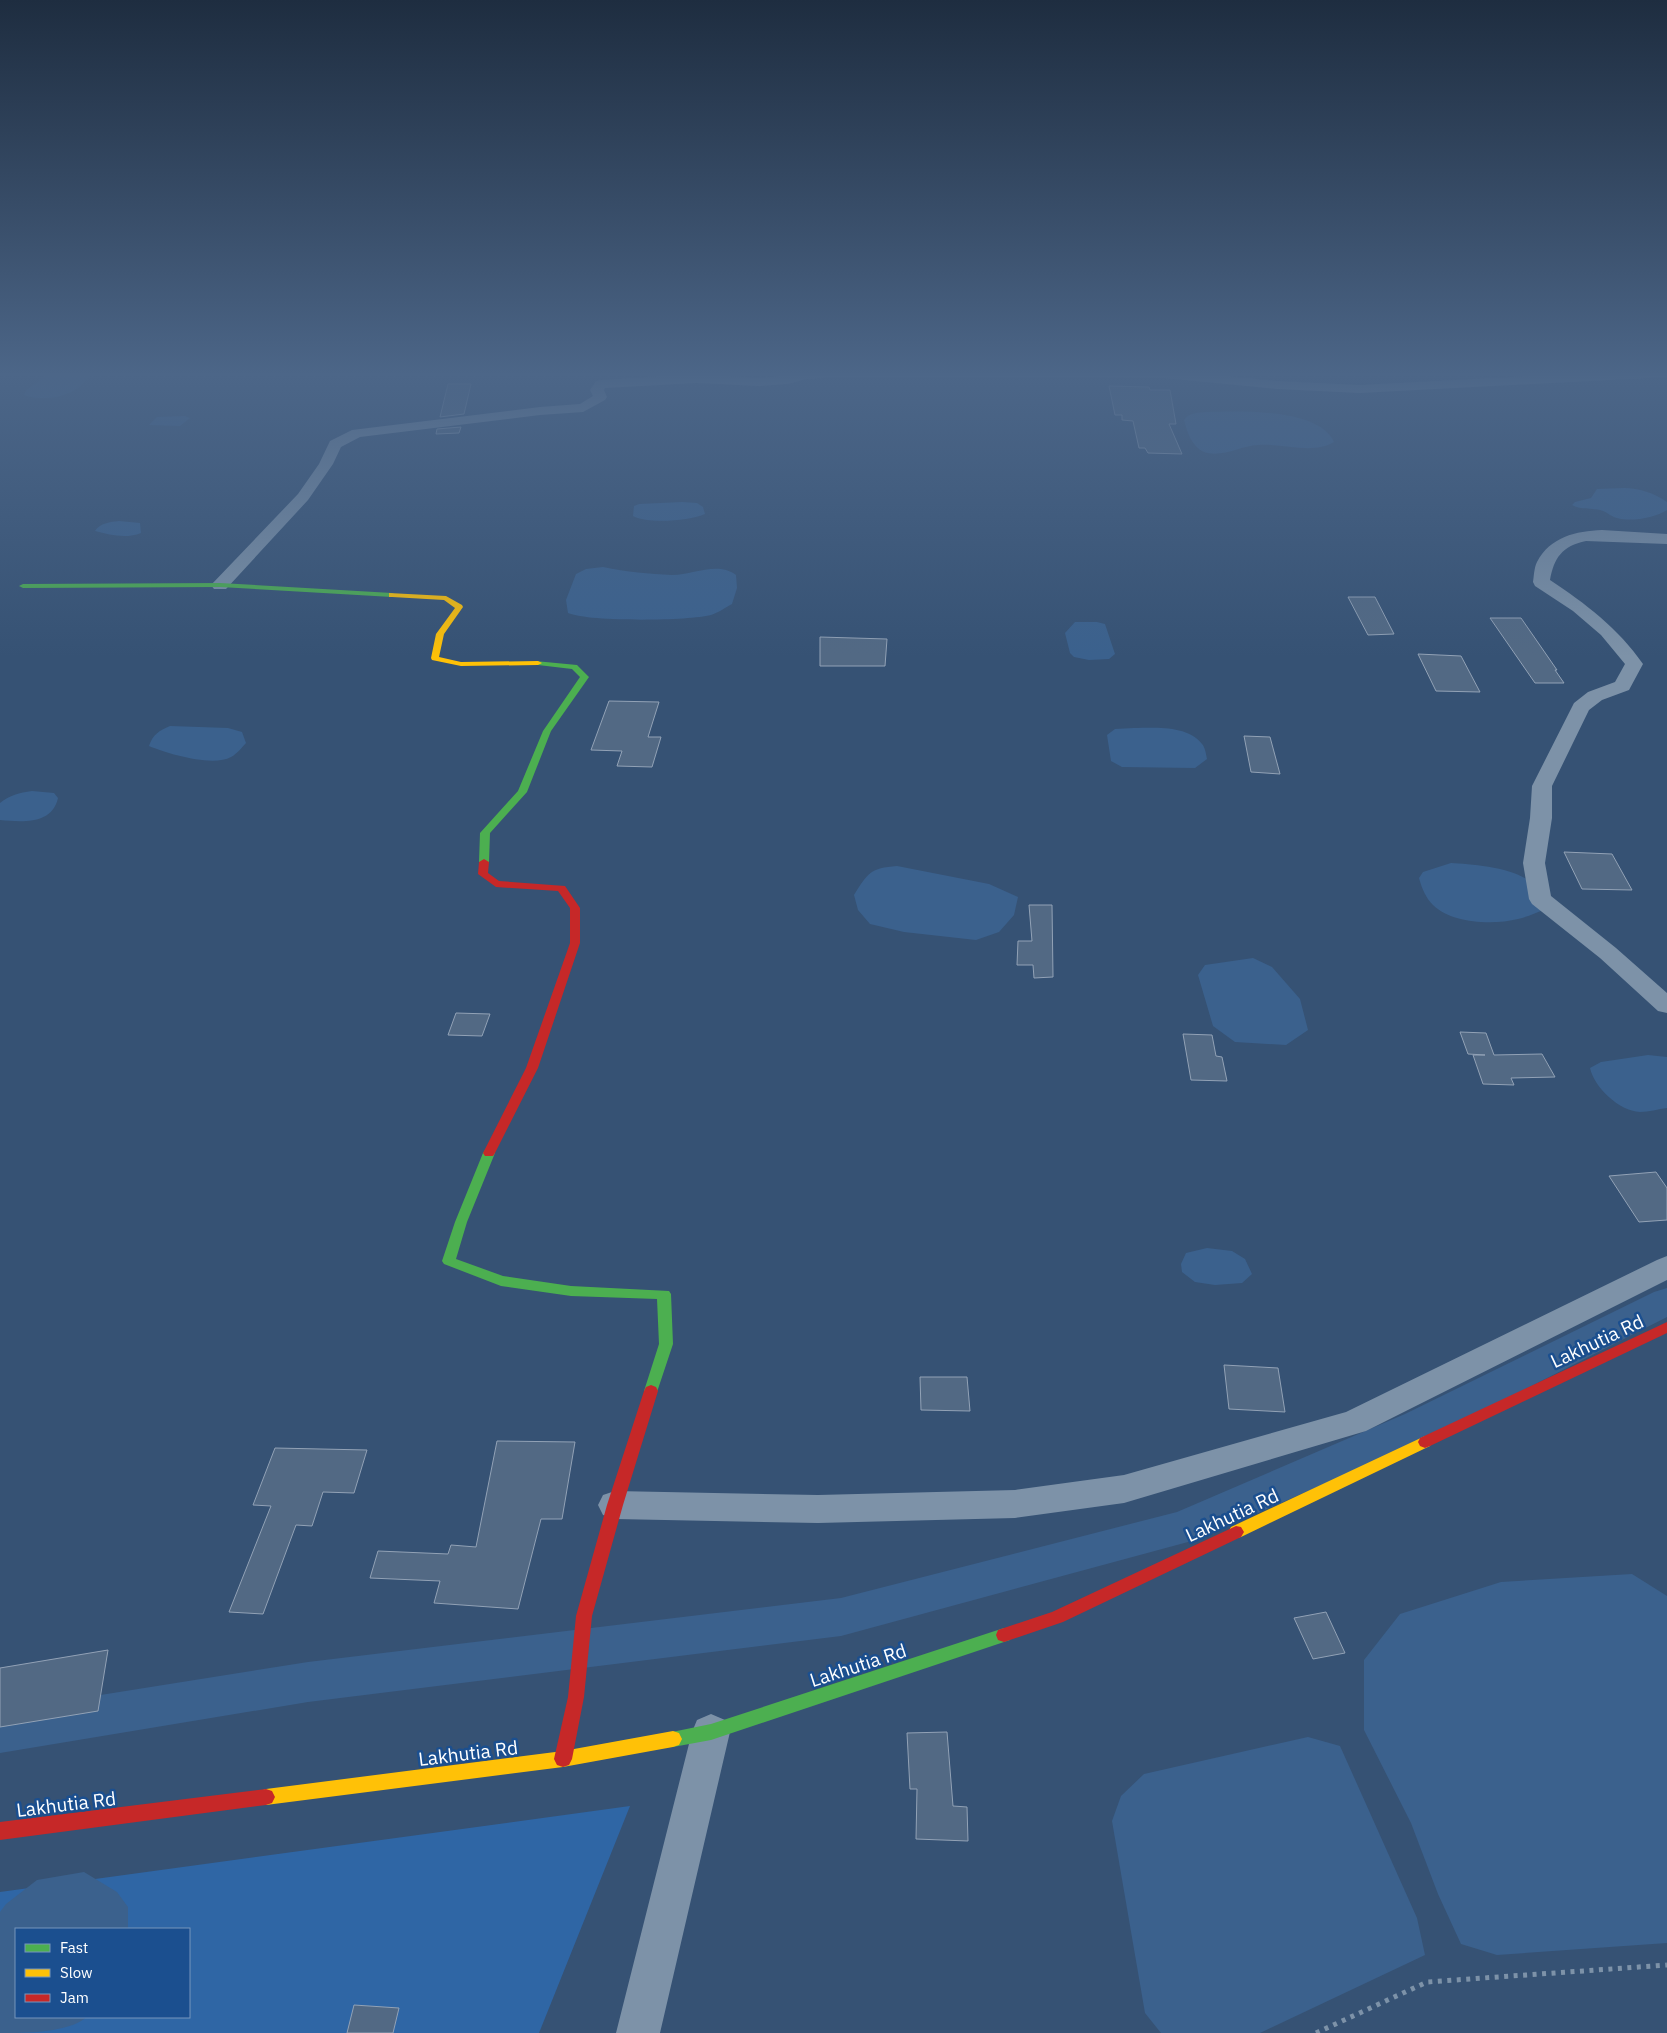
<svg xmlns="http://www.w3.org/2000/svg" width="1667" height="2033" font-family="'IBM Plex Sans',sans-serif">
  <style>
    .green { fill: #2f66a5; fill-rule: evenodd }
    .water { fill: #3b618d }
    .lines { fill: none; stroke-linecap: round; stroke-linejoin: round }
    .canal { fill: #3b618d; fill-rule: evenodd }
    .building { fill: #526984; stroke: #92a2b6 }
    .path { stroke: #7d92a8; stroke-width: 5; stroke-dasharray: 4 5.5; stroke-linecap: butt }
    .street { fill: #7d92a8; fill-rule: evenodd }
    .fast { fill: #4caf50; fill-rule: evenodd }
    .slow { fill: #ffc107; fill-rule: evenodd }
    .jam { fill: #c62828; fill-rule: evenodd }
    .labels { text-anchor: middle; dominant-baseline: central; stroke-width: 5; stroke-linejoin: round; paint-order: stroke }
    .near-street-label { font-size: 19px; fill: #fff; stroke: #1b4f8f }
  </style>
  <rect width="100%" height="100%" fill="#365274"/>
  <path class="green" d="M 630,1806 L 539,2033 L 0,2033 L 0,1892 ZM 16,1929 L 189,1929 L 189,2017 L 16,2017 Z"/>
  <path class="water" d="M 86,372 L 90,374 C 79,396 47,403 24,395 L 26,390 L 51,373 Z
    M 1207,412 C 1240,411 1319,408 1334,442 C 1313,455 1282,443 1258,445 C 1240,446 1222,458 1204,452 C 1192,447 1187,432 1184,420 C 1189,412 1199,413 1207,412 Z
    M 185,416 L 190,418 L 180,426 L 149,425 L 157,417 Z
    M 1624,488 C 1639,488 1654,493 1667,502 L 1667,510 C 1655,518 1631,522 1617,518 C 1612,517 1608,513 1603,511 C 1593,507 1583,511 1572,505 L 1575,502 L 1591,498 L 1597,489 Z
    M 682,502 L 697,503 L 703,507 L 705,514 C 689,521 648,524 633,516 L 634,506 L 639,504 Z
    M 119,521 L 140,523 L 141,533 C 126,539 110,535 95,531 C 100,523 110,522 119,521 Z
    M 603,567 C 627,572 649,574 672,575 C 694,575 717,561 736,575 L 737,588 L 732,604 C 726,607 718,613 711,615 C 688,621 589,622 568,613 L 566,600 L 576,574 L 586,569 Z
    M 1075,622 L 1097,622 L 1105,624 L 1115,654 L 1109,659 L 1089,660 L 1074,657 L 1070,653 L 1065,633 Z
    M 170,726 L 228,728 L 242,732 L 246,743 C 242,747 237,754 231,757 C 213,767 168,754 149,746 C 153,734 159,731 170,726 Z
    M 1134,728 C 1155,728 1187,725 1202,744 C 1205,747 1206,754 1207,759 L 1195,768 L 1122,767 L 1111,761 L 1107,735 L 1115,729 Z
    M 32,791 L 54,793 L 58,798 C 52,825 22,822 0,820 L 0,803 C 10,795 19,793 32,791 Z
    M 1451,863 C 1472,864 1520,868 1533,885 C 1538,891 1541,903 1544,910 C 1535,913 1527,917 1518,919 C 1494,925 1452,924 1433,905 C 1426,898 1422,889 1419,878 L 1423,872 Z
    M 897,866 L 989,884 L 1018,897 L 1014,915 L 999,932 L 976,940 L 904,932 L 870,924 L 858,910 L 854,895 C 868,873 870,868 897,866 Z
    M 1253,958 L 1272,967 L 1300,999 L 1308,1030 L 1286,1045 L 1235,1042 L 1213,1026 L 1198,975 L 1205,965 Z
    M 1648,1055 L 1667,1057 L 1667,1108 C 1658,1109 1649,1112 1640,1112 C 1619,1111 1594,1087 1590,1068 L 1601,1062 Z
    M 1207,1248 L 1232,1251 L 1245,1259 L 1252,1274 L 1242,1283 L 1215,1285 L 1195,1282 L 1182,1272 L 1181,1264 L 1186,1253 Z
    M 1632,1574 L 1667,1596 L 1667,1943 L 1497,1955 L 1461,1944 L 1438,1894 L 1411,1823 L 1364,1730 L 1364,1660 L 1400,1614 L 1501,1582 Z
    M 1308,1737 L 1340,1746 L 1417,1918 L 1425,1955 L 1260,2033 L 1161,2033 L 1145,2013 L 1112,1821 L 1121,1796 L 1144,1774 Z
    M 84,1872 L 117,1892 L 128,1907 L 128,1929 L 16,1929 L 16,2017 L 87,2017 C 68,2033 25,2033 0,2033 L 0,1912 L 6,1904 L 37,1880 Z"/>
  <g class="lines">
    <path class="canal" d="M 1667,1288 L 1667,1317 L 1433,1436 L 1199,1539 L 841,1636 L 308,1702 L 0,1753 L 0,1711 L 308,1662 L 841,1598 L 1177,1512 L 1405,1414 L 1654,1292 Z"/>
  </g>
  <path class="building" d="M 448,384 L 471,384 L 464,414 L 440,417 Z
    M 1109,386 L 1149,387 L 1150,390 L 1170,390 L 1176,424 L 1169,424 L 1182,454 L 1148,453 L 1145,448 L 1139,448 L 1133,421 L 1122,420 L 1122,415 L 1115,415 Z
    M 461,427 L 459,433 L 436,434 L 437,429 Z
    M 1348,597 L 1375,597 L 1394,634 L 1368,635 Z
    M 1490,618 L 1521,618 L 1557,670 L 1555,670 L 1564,683 L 1535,683 Z
    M 820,637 L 887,639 L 885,666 L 820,666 Z
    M 1418,654 L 1461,656 L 1480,692 L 1436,691 Z
    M 609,701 L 659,702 L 648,737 L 661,737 L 652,767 L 617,766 L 622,751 L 591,750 Z
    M 1244,736 L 1270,737 L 1280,774 L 1251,772 Z
    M 1564,852 L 1612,854 L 1632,890 L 1582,889 Z
    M 1029,905 L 1052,905 L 1053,977 L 1034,978 L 1033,965 L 1017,965 L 1018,941 L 1032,941 Z
    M 456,1013 L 490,1014 L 482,1036 L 448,1035 Z
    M 1460,1032 L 1486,1033 L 1494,1055 L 1542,1054 L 1555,1077 L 1511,1078 L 1514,1085 L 1483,1084 L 1473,1055 L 1485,1055 L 1468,1054 Z
    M 1183,1034 L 1212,1035 L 1216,1056 L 1222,1057 L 1227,1081 L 1191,1080 Z
    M 1656,1172 L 1667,1188 L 1667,1220 L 1639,1222 L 1609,1176 Z
    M 1224,1365 L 1278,1368 L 1285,1412 L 1229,1409 Z
    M 920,1377 L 967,1377 L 970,1411 L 921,1410 Z
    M 497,1441 L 575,1442 L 562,1519 L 541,1519 L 518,1609 L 434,1603 L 440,1581 L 370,1578 L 378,1551 L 448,1554 L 451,1545 L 476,1547 Z
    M 275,1448 L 367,1450 L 354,1493 L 323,1492 L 312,1526 L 296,1525 L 263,1614 L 229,1612 L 271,1506 L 253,1505 Z
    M 1326,1612 L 1345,1653 L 1313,1659 L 1294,1618 Z
    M 108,1650 L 98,1711 L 0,1727 L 0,1668 Z
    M 947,1732 L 953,1806 L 967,1807 L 968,1841 L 916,1839 L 917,1789 L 910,1789 L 907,1733 Z
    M 354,2005 L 399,2008 L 393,2033 L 347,2033 Z"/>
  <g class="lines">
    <path class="path" d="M 1316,2033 L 1427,1982 L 1667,1965"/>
    <path class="street" d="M 801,372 L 1184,372 L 1277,381 L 1360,385 L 1610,372 L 1667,372 L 1667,377 L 1360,393 L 1277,389 L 1164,378 L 839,377 L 806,379 L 788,384 L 759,386 L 697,383 L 605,388 L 604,390 L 607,397 L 605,400 L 583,412 L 540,415 L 360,437 L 341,447 L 333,464 L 308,500 L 226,589 L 214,589 L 211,585 L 298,494 L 319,464 L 330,441 L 352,430 L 540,407 L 580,404 L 593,396 L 590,390 L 596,381 L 601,380 C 633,378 665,375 697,375 C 732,375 767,382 801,372 Z
      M 1602,530 L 1667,534 L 1667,544 L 1586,541 C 1562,546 1554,558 1550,580 C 1586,604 1618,628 1643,664 L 1629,690 L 1602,700 L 1589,710 L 1552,786 L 1552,818 L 1545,863 L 1551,896 L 1616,948 L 1667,993 L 1667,1013 L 1658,1011 L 1600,958 L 1532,904 L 1529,899 L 1523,863 L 1530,818 L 1532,786 L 1574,703 L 1588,692 L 1615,682 L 1625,664 L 1601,635 L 1573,611 L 1535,586 L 1533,582 C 1534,576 1534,568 1537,562 C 1550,537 1576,531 1602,530 Z
      M 1667,1256 L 1667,1280 L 1366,1431 L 1124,1503 L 1015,1518 L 818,1523 L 615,1519 L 603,1515 L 598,1505 L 603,1495 L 615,1491 L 818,1495 L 1015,1490 L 1124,1475 L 1346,1412 L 1657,1260 Z
      M 711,1714 L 725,1720 L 730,1732 L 660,2033 L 616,2033 L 692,1732 L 697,1720 Z"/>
    <path class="fast" d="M 220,583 L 392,593 L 396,595 L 392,597 L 220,587 L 23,588 L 19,586 L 23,584 Z
      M 535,661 L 577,665 L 589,677 L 551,731 L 527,792 L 490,833 L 489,862 L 488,864 L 480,864 L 479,862 L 480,833 L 518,791 L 543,731 L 580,677 L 572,669 L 538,665 L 535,665 Z
      M 489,1149 L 493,1150 L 495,1153 L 467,1222 L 456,1259 L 503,1276 L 571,1286 L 669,1291 L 671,1294 L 673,1344 L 656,1395 L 651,1397 L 646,1395 L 644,1391 L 659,1344 L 657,1299 L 571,1296 L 501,1286 L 444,1264 L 442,1261 L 455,1222 L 483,1153 L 485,1150 Z
      M 1004,1628 L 1010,1630 L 1012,1635 L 1010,1640 L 711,1740 L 673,1747 L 667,1745 L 664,1739 L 667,1733 L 711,1724 Z"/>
    <path class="slow" d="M 389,593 L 446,596 L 462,605 L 463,607 L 444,634 L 439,657 L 461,662 L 538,661 L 542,663 L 538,665 L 461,666 L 432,660 L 431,658 L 436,634 L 455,608 L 444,600 L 392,597 L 389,597 Z
      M 1425,1436 L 1430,1438 L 1432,1442 L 1430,1446 L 1241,1537 L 1236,1538 L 1231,1537 L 1228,1532 L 1231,1527 Z
      M 673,1731 L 679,1733 L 682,1739 L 679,1745 L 673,1747 L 563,1767 L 266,1805 L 260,1803 L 257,1797 L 260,1791 L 266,1789 L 563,1751 Z"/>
    <path class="jam" d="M 484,859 L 489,862 L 488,873 L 499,881 L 565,886 L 580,908 L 580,943 L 538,1068 L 495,1153 L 493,1156 L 485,1156 L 483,1153 L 526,1068 L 570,943 L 570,908 L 558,891 L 496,887 L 478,874 L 479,862 Z
      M 1667,1322 L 1667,1333 L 1430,1446 L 1425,1448 L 1420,1446 L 1418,1442 L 1420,1438 Z
      M 651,1385 L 656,1387 L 658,1391 L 623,1505 L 592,1616 L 584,1697 L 572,1759 L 569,1765 L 563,1767 L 557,1765 L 554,1759 L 568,1697 L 576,1616 L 607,1505 L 644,1391 L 646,1387 Z
      M 1236,1526 L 1241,1527 L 1244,1532 L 1241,1537 L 1063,1622 L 1004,1642 L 998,1640 L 996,1635 L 998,1630 L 1052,1612 Z
      M 266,1789 L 272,1791 L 275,1797 L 272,1803 L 266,1805 L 0,1840 L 0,1822 Z"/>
  </g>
  <linearGradient id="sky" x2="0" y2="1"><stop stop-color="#1e2d40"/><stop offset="0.57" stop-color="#4c6688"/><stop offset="1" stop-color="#4c6688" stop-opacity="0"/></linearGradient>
  <rect width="1667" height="657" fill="url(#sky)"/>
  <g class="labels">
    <g class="near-street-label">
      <text transform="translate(1597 1341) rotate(-25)">Lakhutia Rd</text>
      <text transform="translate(1232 1515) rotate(-25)">Lakhutia Rd</text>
      <text transform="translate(858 1665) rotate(-18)">Lakhutia Rd</text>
      <text transform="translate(468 1753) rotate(-7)">Lakhutia Rd</text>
      <text transform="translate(66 1804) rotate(-7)">Lakhutia Rd</text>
    </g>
  </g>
  <rect x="15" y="1928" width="175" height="90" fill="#1b4f8f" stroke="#7695bc"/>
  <rect x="25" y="1944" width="25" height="8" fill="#4caf50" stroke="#7695bc"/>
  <text x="60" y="1953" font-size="15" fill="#ffffff">Fast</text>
  <rect x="25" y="1969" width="25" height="8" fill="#ffc107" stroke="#7695bc"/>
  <text x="60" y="1978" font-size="15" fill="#ffffff">Slow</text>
  <rect x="25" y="1994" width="25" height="8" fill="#c62828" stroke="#7695bc"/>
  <text x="60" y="2003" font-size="15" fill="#ffffff">Jam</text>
</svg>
